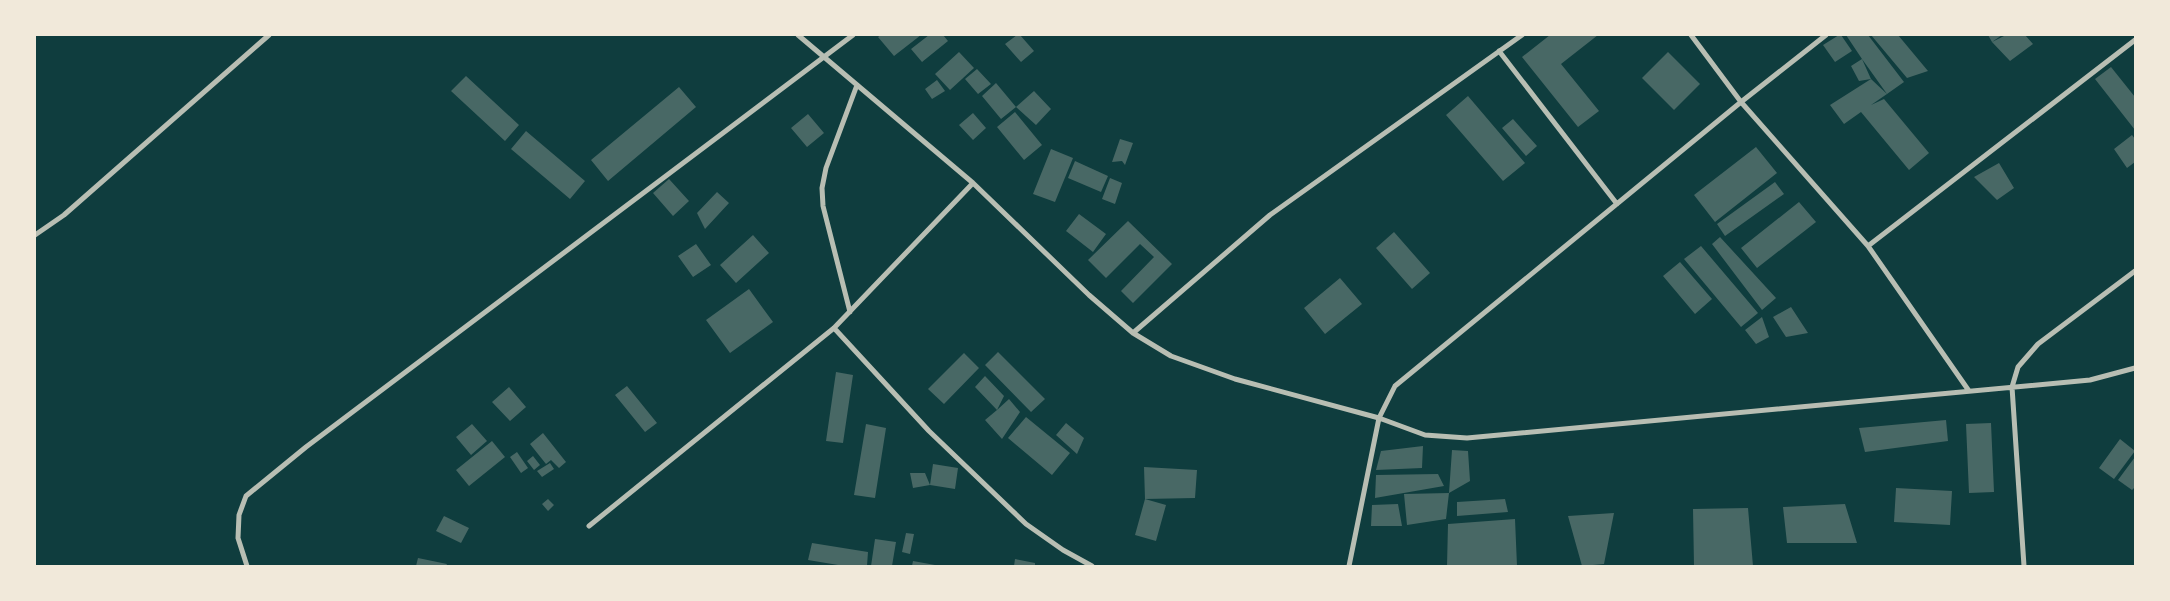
<svg xmlns="http://www.w3.org/2000/svg" width="2170" height="601" font-family="'Archivo Narrow',sans-serif">
  <style>
    .building { fill: #486865 }
    .lines { fill: none; stroke-linecap: round; stroke-linejoin: round }
    .minor { stroke: #b8beb3; stroke-width: 5 }
  </style>
  <rect width="100%" height="100%" fill="#0f3d3e"/>
  <path class="building" d="M 881,35 L 921,35 L 894,56 L 878,37 Z
    M 929,35 L 943,35 L 948,41 L 922,62 L 911,49 Z
    M 1017,35 L 1020,35 L 1034,51 L 1021,62 L 1005,44 Z
    M 1550,35 L 1598,35 L 1561,64 L 1599,111 L 1578,127 L 1522,57 Z
    M 1839,35 L 1841,35 L 1852,51 L 1835,62 L 1823,45 Z
    M 1846,35 L 1868,35 L 1904,82 L 1887,94 L 1871,105 L 1884,99 L 1929,153 L 1909,170 L 1861,112 L 1844,124 L 1830,105 L 1871,79 L 1859,81 L 1851,66 L 1862,59 L 1871,79 L 1887,94 L 1862,59 Z
    M 1871,35 L 1898,35 L 1928,71 L 1907,78 Z
    M 1988,35 L 2002,35 L 1992,42 L 2006,35 L 2025,35 L 2033,44 L 2010,61 L 1992,42 Z
    M 959,52 L 974,68 L 950,90 L 935,74 Z
    M 1668,52 L 1700,84 L 1674,110 L 1642,78 Z
    M 2111,67 L 2135,97 L 2135,130 L 2095,79 Z
    M 977,69 L 991,84 L 978,94 L 965,79 Z
    M 466,76 L 519,125 L 505,141 L 451,91 Z
    M 937,80 L 945,91 L 932,99 L 925,89 Z
    M 996,83 L 1016,107 L 1034,91 L 1051,109 L 1036,125 L 1016,107 L 1001,119 L 982,96 Z
    M 679,87 L 696,107 L 608,181 L 591,160 Z
    M 1468,96 L 1525,163 L 1503,181 L 1446,115 Z
    M 1015,112 L 1042,145 L 1024,160 L 997,127 Z
    M 973,113 L 986,128 L 973,140 L 959,125 Z
    M 808,114 L 824,133 L 807,147 L 791,128 Z
    M 1513,119 L 1537,146 L 1526,156 L 1502,128 Z
    M 526,131 L 585,181 L 570,199 L 511,149 Z
    M 2132,135 L 2135,139 L 2135,162 L 2127,168 L 2114,149 Z
    M 1120,139 L 1133,143 L 1125,165 L 1122,161 L 1112,162 Z
    M 1756,147 L 1777,173 L 1715,222 L 1694,195 Z
    M 1051,149 L 1073,158 L 1055,202 L 1033,194 Z
    M 1075,161 L 1108,176 L 1101,192 L 1068,178 Z
    M 1999,163 L 2014,188 L 1997,200 L 1974,177 Z
    M 1110,178 L 1122,183 L 1115,204 L 1102,199 Z
    M 669,179 L 689,201 L 673,216 L 653,193 Z
    M 1775,182 L 1784,194 L 1725,236 L 1717,224 Z
    M 717,192 L 729,203 L 705,229 L 697,213 Z
    M 1799,202 L 1816,222 L 1757,268 L 1741,248 Z
    M 1079,214 L 1106,234 L 1093,252 L 1066,231 Z
    M 1128,221 L 1172,264 L 1133,303 L 1121,291 L 1154,257 L 1140,244 L 1106,278 L 1088,260 Z
    M 1394,232 L 1430,273 L 1412,289 L 1376,248 Z
    M 753,235 L 769,253 L 736,283 L 720,265 Z
    M 1720,237 L 1776,298 L 1762,310 L 1712,244 Z
    M 696,244 L 711,265 L 693,277 L 678,256 Z
    M 1701,246 L 1758,313 L 1741,327 L 1684,259 Z
    M 1680,262 L 1712,299 L 1695,314 L 1663,276 Z
    M 1340,278 L 1362,304 L 1325,334 L 1304,308 Z
    M 749,289 L 773,322 L 730,353 L 706,320 Z
    M 1791,307 L 1808,333 L 1786,337 L 1773,317 Z
    M 1762,317 L 1769,337 L 1756,344 L 1745,330 Z
    M 998,352 L 1045,399 L 1031,412 L 985,365 Z
    M 964,353 L 979,368 L 944,404 L 928,389 Z
    M 836,372 L 853,375 L 843,443 L 826,441 Z
    M 985,376 L 1004,396 L 997,410 L 1009,399 L 1020,412 L 1002,439 L 985,420 L 997,410 L 975,387 Z
    M 627,386 L 657,423 L 645,432 L 615,395 Z
    M 509,387 L 526,407 L 510,421 L 492,402 Z
    M 1026,417 L 1070,453 L 1052,475 L 1008,438 Z
    M 1946,420 L 1948,441 L 1865,452 L 1859,428 Z
    M 1066,423 L 1084,438 L 1077,454 L 1056,435 Z
    M 1991,423 L 1994,492 L 1969,493 L 1966,424 Z
    M 472,424 L 487,441 L 471,455 L 456,437 Z
    M 866,424 L 886,428 L 875,498 L 854,495 Z
    M 543,433 L 566,462 L 559,468 L 551,460 L 546,464 L 530,444 Z
    M 2120,439 L 2135,451 L 2114,479 L 2099,468 Z
    M 492,441 L 505,457 L 469,486 L 456,470 Z
    M 1423,446 L 1422,468 L 1376,470 L 1381,451 Z
    M 1452,450 L 1468,451 L 1470,481 L 1449,493 L 1446,519 L 1407,525 L 1404,494 L 1449,493 Z
    M 517,452 L 528,468 L 521,473 L 510,457 Z
    M 533,456 L 540,465 L 534,470 L 527,461 Z
    M 2135,457 L 2135,487 L 2132,490 L 2118,480 Z
    M 550,463 L 554,469 L 542,477 L 537,471 Z
    M 933,464 L 958,468 L 955,489 L 930,485 Z
    M 1144,467 L 1197,470 L 1195,498 L 1145,499 L 1166,505 L 1156,541 L 1135,535 L 1145,499 Z
    M 910,473 L 925,473 L 930,485 L 913,488 Z
    M 1438,474 L 1444,486 L 1375,498 L 1376,475 Z
    M 1896,488 L 1952,491 L 1950,525 L 1894,522 Z
    M 548,499 L 554,505 L 548,511 L 542,504 Z
    M 1505,499 L 1508,512 L 1457,516 L 1457,502 Z
    M 1398,504 L 1402,526 L 1371,526 L 1372,505 Z
    M 1845,504 L 1857,543 L 1787,543 L 1783,507 Z
    M 1748,508 L 1753,566 L 1694,566 L 1693,509 Z
    M 1614,513 L 1604,564 L 1582,566 L 1568,516 Z
    M 444,516 L 469,528 L 461,543 L 436,531 Z
    M 1515,519 L 1517,566 L 1447,566 L 1448,524 Z
    M 906,533 L 914,534 L 910,554 L 902,552 Z
    M 875,539 L 896,542 L 892,566 L 871,566 Z
    M 812,543 L 868,552 L 867,566 L 844,566 L 808,560 Z
    M 418,558 L 447,564 L 446,566 L 416,566 Z
    M 1015,559 L 1035,563 L 1035,566 L 1014,566 Z
    M 913,561 L 935,565 L 934,566 L 912,566 Z"/>
  <g class="lines">
    <path class="minor" d="M 798,35 L 973,183 L 1089,295 L 1133,333 L 1171,356 L 1235,379 L 1379,418 L 1425,435 L 1467,438 L 2090,380 L 2135,368
      M 1691,35 L 1741,102 L 1868,246 L 1969,391
      M 1499,51 L 1617,204
      M 35,235 L 64,215 L 269,35
      M 1868,246 L 2135,40
      M 850,312 L 823,206 L 822,188 L 826,168 L 857,85
      M 834,328 L 929,431 L 1026,524 L 1063,550 L 1092,566
      M 1133,333 L 1270,215 L 1522,35
      M 589,526 L 834,328 L 973,183
      M 247,566 L 238,538 L 239,515 L 246,496 L 306,447 L 853,35
      M 1349,566 L 1379,418 L 1395,386 L 1741,102 L 1826,35
      M 2024,566 L 2012,387 L 2018,367 L 2038,344 L 2135,271"/>
  </g>
  <rect width="2170" height="601" fill="none" stroke="#f1e9da" stroke-width="72"/>
</svg>
